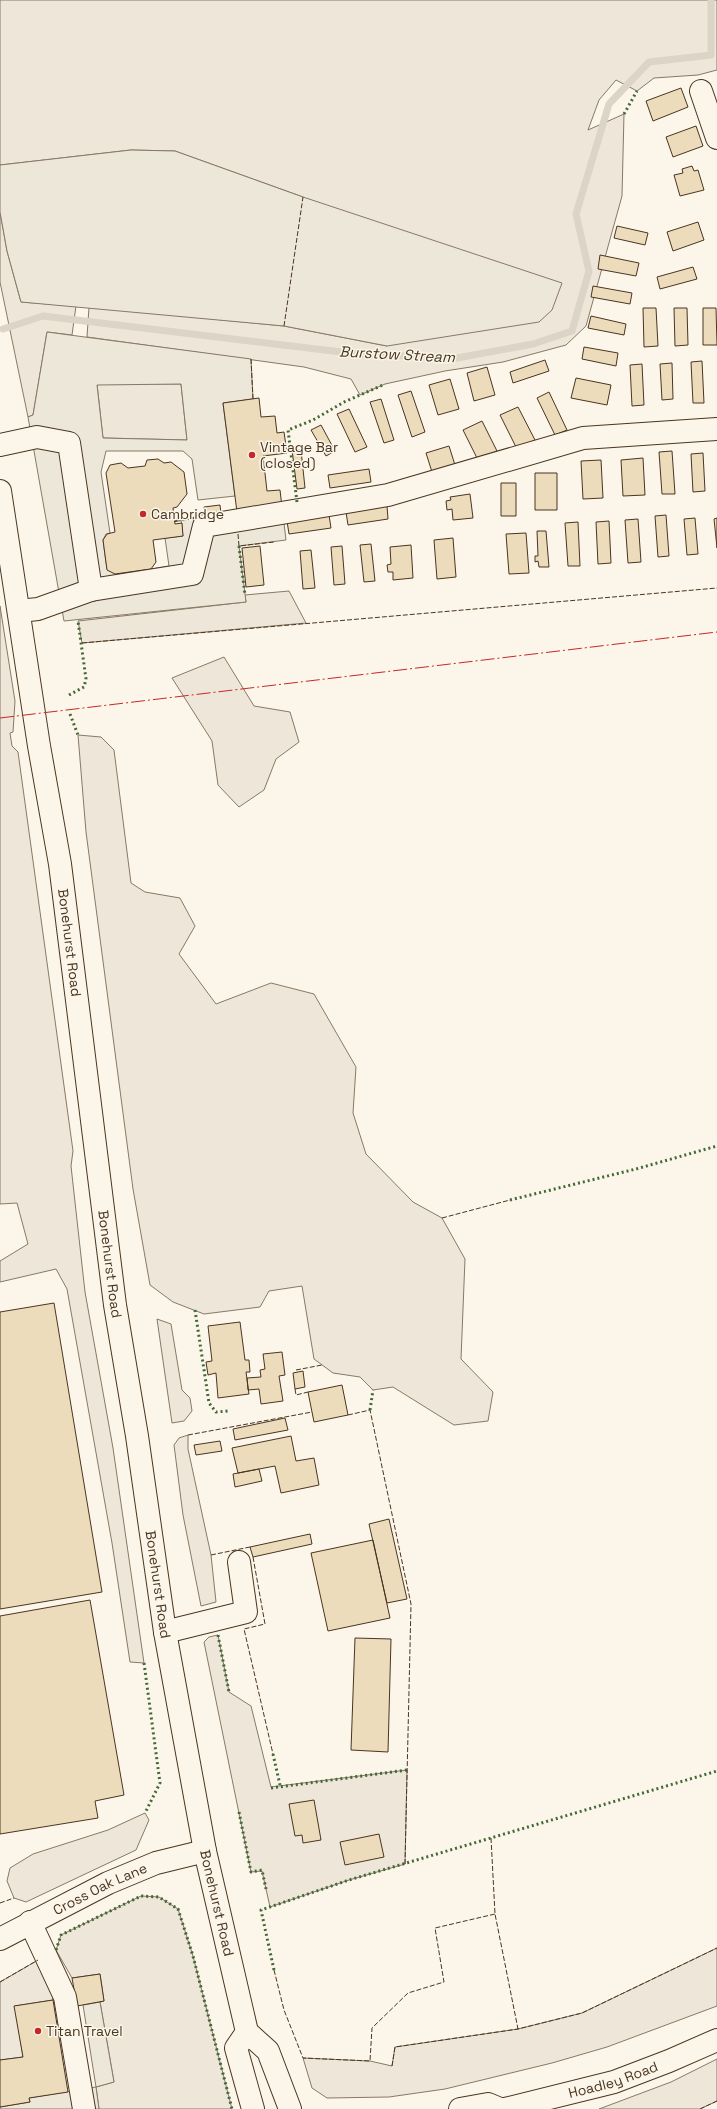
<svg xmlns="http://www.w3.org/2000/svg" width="717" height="2109" font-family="'Space Grotesk',sans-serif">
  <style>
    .green { fill: #ede6d9; stroke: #887966 }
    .parking { fill: #ede7d9; stroke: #887966; fill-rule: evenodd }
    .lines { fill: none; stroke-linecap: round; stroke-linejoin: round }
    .stream { stroke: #dcd4c6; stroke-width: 7 }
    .building { fill: #ecdcbc; stroke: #4a3520 }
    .minor-casing { stroke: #4a3520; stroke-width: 24 }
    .major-casing { stroke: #4a3520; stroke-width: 24 }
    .minor { stroke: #fbf6e9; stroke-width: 22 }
    .major { stroke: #fbf6e9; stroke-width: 22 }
    .hedge { stroke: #436837; stroke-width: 3; stroke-dasharray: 2 3; stroke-linecap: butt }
    .fence { stroke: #4a3520; stroke-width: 1; stroke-dasharray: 5 2; stroke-linecap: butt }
    .wall { stroke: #4a3520; stroke-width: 2 }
    .power { stroke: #c62828; stroke-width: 1; stroke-dasharray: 14 3 2 3; stroke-linecap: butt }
    .poi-dot { fill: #c62828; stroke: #fbf6e9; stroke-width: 1.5 }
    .labels { text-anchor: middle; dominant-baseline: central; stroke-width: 3; stroke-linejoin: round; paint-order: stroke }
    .poi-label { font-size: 14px; fill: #4a3520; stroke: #fbf6e9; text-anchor: start }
    .street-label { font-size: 14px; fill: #4a3520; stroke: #fbf6e9 }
    .water-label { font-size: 15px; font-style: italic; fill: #4a3520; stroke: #fbf6e9 }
  </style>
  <rect width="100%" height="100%" fill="#fbf6e9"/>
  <path class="green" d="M 0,0 L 717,0 L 717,70 L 698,75 L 654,78 L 637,91 L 616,80 L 599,100 L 588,130 L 624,114 L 622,196 L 586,326 L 566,345 L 503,362 L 445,371 L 385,384 L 360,395 L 351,379 L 304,367 L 87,337 L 89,307 L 284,326 L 387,346 L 303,197 L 175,151 L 131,150 L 0,165 Z
    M 0,212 L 7,251 L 21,302 L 76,306 L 72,335 L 47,332 L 33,415 L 28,417 L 0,282 Z
    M 97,384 L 181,384 L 187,440 L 103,438 Z
    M 289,591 L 306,623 L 82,643 L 78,621 L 246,602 L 245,595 Z
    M 0,606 L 15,701 L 13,732 L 10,733 L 12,746 L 18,752 L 73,1151 L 71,1166 L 85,1292 L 113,1448 L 144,1663 L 130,1662 L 112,1543 L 67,1289 L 56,1269 L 0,1282 L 0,1261 L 28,1244 L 17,1203 L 0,1204 Z
    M 224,657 L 254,706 L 290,712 L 299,742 L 276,759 L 264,790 L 239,807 L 218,785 L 212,741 L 172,678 Z
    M 78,735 L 101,737 L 114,750 L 131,883 L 145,892 L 180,898 L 195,926 L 179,954 L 216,1004 L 271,983 L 314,994 L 356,1067 L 353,1113 L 366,1154 L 413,1202 L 442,1218 L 465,1259 L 461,1359 L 493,1392 L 488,1421 L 454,1425 L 393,1387 L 373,1390 L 360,1377 L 333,1373 L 314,1359 L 302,1286 L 269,1291 L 260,1307 L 204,1314 L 173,1302 L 150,1285 L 133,1189 L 86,832 Z
    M 157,1319 L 171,1324 L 182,1390 L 190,1398 L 192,1411 L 184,1421 L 172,1423 Z
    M 188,1435 L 188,1449 L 211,1555 L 216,1602 L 201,1606 L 183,1515 L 174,1445 L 179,1438 Z
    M 218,1635 L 229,1692 L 251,1706 L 271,1787 L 407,1770 L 405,1864 L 349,1880 L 270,1907 L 262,1871 L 251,1872 L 204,1642 L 209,1637 Z
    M 145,1813 L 149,1820 L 136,1850 L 26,1902 L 14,1898 L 7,1881 L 10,1868 L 33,1854 L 108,1830 Z
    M 141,1896 L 159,1897 L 178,1909 L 193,1956 L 232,2109 L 99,2109 L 96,2087 L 114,2082 L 100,2002 L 104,2001 L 100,1974 L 72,1978 L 56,1950 L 61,1935 Z
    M 717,1948 L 717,2006 L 607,2047 L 552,2063 L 445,2089 L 389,2097 L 327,2098 L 312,2088 L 303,2058 L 370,2061 L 392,2066 L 395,2047 L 518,2029 L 582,2013 Z
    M 38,1960 L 49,1975 L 53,2000 L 15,2006 L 23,2057 L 0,2060 L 0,1982 Z
    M 717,2059 L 717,2101 L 700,2109 L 599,2109 L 671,2082 Z"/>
  <path class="parking" d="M 131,150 L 175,151 L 303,197 L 562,283 L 552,310 L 539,322 L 387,346 L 284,326 L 21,302 L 7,251 L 0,212 L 0,165 Z
    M 47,332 L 251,359 L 253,399 L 223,403 L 235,496 L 198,500 L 192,459 L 183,451 L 106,451 L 101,472 L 110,533 L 106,534 L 103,540 L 107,569 L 151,569 L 169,566 L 165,538 L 183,536 L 181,520 L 282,507 L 286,540 L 239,546 L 246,602 L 64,621 L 28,417 L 33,415 ZM 181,384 L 187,440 L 103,438 L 97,385 Z
    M 100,2002 L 114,2082 L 96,2087 L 99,2109 L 0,2109 L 0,2107 L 30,2102 L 29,2098 L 96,2087 L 83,2005 Z"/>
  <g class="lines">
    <path class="stream" d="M 3,329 L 43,316 L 358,354 L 457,358 L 533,344 L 572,331 L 589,271 L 576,214 L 609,104 L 649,62 L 711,55 L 711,0"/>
  </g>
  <path class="building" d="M 681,88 L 688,107 L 653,121 L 646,101 Z
    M 696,126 L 703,146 L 673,157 L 666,137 Z
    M 692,166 L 694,171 L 698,170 L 704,190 L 680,196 L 674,175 L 683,173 L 682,169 Z
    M 698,222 L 704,240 L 673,251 L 667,232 Z
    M 617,226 L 648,233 L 645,245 L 614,238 Z
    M 600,255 L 639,263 L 636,276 L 598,269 Z
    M 693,267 L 697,279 L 660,289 L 657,277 Z
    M 593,286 L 632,293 L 630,304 L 591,297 Z
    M 643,308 L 656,308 L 658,346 L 644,347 Z
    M 674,308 L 687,308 L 688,345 L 675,346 Z
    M 703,308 L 716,308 L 717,345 L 703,345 Z
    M 591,316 L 626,324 L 624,335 L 588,328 Z
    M 584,347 L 618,353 L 616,366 L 582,359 Z
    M 545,360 L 549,371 L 513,383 L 510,372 Z
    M 702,361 L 704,403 L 693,403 L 691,362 Z
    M 672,363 L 673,399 L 662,400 L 660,364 Z
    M 642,364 L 644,405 L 632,406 L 630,365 Z
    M 487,367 L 495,395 L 474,401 L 467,373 Z
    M 576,378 L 611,385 L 607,405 L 571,398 Z
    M 450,379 L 459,409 L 438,415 L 429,385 Z
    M 411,391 L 425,432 L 412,437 L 398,395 Z
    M 549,392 L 567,430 L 555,435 L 537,398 Z
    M 259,398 L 261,417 L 275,416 L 277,433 L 284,432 L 287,453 L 263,456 L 267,491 L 280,490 L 282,507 L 237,512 L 223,403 Z
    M 381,399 L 394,440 L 384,443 L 370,402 Z
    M 518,407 L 535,440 L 517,449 L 500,415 Z
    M 349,409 L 367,447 L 355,452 L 337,414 Z
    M 482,421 L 497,451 L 478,460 L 463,430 Z
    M 321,425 L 335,451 L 326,456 L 311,430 Z
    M 449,446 L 455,465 L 432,472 L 426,453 Z
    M 292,450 L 301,450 L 305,488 L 297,489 Z
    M 672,451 L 675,494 L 662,494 L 659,452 Z
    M 703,453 L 705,491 L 693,492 L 691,454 Z
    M 643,458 L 645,495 L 623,496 L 621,460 Z
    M 158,459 L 164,463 L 171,462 L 184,472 L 187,494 L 177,507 L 173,508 L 175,524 L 182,523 L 183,536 L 153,540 L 156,562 L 151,569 L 115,574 L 107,570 L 103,540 L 107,534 L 115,532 L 106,473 L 110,465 L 121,463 L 128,468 L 145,466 L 147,460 Z
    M 601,460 L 603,498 L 583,499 L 581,461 Z
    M 369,469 L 371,482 L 330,488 L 328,475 Z
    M 535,473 L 557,473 L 557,510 L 535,510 Z
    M 501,483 L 516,483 L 516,516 L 501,516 Z
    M 470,494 L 473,518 L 453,520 L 452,509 L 447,510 L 446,501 L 451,500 L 450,497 Z
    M 220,505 L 221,514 L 205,516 L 204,507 Z
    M 387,506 L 388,519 L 348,525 L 346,512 Z
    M 329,515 L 331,528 L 289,534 L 287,521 Z
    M 666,515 L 669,556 L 658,557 L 655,516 Z
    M 695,518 L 698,554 L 687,555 L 684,519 Z
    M 717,518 L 717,548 L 714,519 Z
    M 638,519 L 641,562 L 628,563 L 625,520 Z
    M 609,521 L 611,563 L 598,564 L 596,522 Z
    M 578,522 L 580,566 L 568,566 L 565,523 Z
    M 537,531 L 546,531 L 549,567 L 539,567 L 538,561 L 535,562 L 535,556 L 538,556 Z
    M 526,533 L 529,573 L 509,574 L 506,534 Z
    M 453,538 L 456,577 L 437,579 L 434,540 Z
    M 371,544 L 375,581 L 364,582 L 360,545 Z
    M 411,545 L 413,578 L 393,580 L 393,572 L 388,572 L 387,565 L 391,564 L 390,547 Z
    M 260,546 L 264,585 L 246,587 L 242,548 Z
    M 342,546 L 345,584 L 334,585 L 331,547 Z
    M 311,550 L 315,588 L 303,589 L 300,551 Z
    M 54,1303 L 102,1592 L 0,1609 L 0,1312 Z
    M 240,1322 L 245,1360 L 249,1360 L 250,1372 L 246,1372 L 249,1394 L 218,1398 L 216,1373 L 208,1375 L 206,1362 L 212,1361 L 208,1326 Z
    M 282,1352 L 285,1375 L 279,1376 L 283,1401 L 261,1404 L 259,1389 L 248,1390 L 247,1378 L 261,1377 L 260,1370 L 265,1369 L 263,1354 Z
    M 303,1371 L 305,1387 L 295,1389 L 293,1373 Z
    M 342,1385 L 348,1415 L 314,1422 L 308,1392 Z
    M 285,1418 L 288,1430 L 235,1440 L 233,1429 Z
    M 291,1436 L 296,1461 L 314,1458 L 319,1485 L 281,1493 L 275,1466 L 238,1473 L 232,1448 Z
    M 220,1441 L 222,1451 L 196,1455 L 194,1445 Z
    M 259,1469 L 262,1481 L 235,1487 L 233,1474 Z
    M 389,1519 L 407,1599 L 387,1603 L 369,1524 Z
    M 310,1534 L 312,1544 L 253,1557 L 250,1547 Z
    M 373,1540 L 390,1618 L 328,1631 L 311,1553 Z
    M 90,1600 L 124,1795 L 95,1801 L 98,1818 L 0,1834 L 0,1616 Z
    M 355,1638 L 391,1639 L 388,1752 L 351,1750 Z
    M 314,1800 L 321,1840 L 303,1843 L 302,1835 L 295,1836 L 289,1804 Z
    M 379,1834 L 384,1857 L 345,1865 L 340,1842 Z
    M 100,1974 L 104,2001 L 77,2006 L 72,1978 Z
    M 53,2000 L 68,2092 L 29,2098 L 30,2102 L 0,2107 L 0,2060 L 23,2057 L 14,2006 Z"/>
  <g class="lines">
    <defs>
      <g id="minor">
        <path d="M 701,91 L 717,138"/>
        <path d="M 0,445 L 37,437 L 69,443 L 91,590"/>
        <path d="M 19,611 L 38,609 L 91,590 L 192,574 L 204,526 L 388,495 L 583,438 L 717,429"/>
        <path d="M 165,1632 L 246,1612 L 239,1562"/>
        <path d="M 30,1922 L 65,1997 L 84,2109"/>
        <path id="s1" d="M 0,1939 L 108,1883 L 156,1863 L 205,1851"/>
        <path d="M 460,2109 L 488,2104 L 500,2109"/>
        <path id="s2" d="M 505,2109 L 614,2082 L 669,2061 L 717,2040"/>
      </g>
      <g id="major">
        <path id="s3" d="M 0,491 L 39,746 L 60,864 L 115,1305 L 137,1436 L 165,1632 L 205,1851 L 247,2032 L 268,2051 L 290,2109"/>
        <path d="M 247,2032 L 236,2048 L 253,2109"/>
      </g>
    </defs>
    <use href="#minor" class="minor-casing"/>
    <use href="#major" class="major-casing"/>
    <use href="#minor" class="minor"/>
    <use href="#major" class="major"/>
    <path class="hedge" d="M 624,114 L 637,91
      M 297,502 L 288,430 L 313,420 L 344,402 L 385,384
      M 239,546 L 245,595
      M 69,695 L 84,687 L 86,679 L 78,621
      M 70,714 L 78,735
      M 510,1200 L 636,1169 L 717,1146
      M 195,1310 L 209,1403 L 216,1412 L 228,1411
      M 370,1410 L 373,1390
      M 218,1635 L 229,1692
      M 144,1663 L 160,1783 L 145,1813
      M 273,1754 L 280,1785
      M 271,1788 L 407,1770
      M 239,1812 L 251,1872 L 262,1870 L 266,1889
      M 56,1950 L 61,1935 L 141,1896 L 159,1897 L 178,1909 L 193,1956 L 232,2109
      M 274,1970 L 261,1910 L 349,1880 L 717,1771"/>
    <path class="fence" d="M 284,326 L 303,197
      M 251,359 L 253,399
      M 238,534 L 239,546 L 274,542
      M 82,643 L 717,588
      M 442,1218 L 510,1200
      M 296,1370 L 322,1365
      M 295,1389 L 296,1395 L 308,1392
      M 348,1415 L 370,1410 L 411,1604 L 405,1864
      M 188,1435 L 312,1412
      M 211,1555 L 250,1547
      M 253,1557 L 265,1624 L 244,1629 L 273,1754
      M 491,1838 L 495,1914 L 518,2029
      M 0,1903 L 14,1898
      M 274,1970 L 284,2010 L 303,2058 L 370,2061 L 372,2028 L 408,1993 L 444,1982 L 435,1928 L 495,1914
      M 0,1982 L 38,1960
      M 392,2066 L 395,2047 L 518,2029 L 582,2013 L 717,1948
      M 700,2109 L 717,2101"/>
    <path class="wall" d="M 175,521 L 199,517"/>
    <path class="power" d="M 0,718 L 717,632"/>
  </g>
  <g class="poi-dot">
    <circle cx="252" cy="455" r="4"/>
    <circle cx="143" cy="514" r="4"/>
    <circle cx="38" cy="2031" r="4"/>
  </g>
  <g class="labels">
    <g class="poi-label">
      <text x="260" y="447">Vintage Bar<tspan x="260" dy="16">(closed)</tspan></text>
      <text x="151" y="514">Cambridge</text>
      <text x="46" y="2031">Titan Travel</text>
    </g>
    <g class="street-label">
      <text stroke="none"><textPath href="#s3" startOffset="457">Bonehurst Road</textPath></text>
      <text stroke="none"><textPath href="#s3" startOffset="781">Bonehurst Road</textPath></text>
      <text stroke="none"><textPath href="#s3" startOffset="1105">Bonehurst Road</textPath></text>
      <text stroke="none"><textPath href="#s1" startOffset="112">Cross Oak Lane</textPath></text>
      <text stroke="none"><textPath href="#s3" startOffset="1429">Bonehurst Road</textPath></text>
      <text stroke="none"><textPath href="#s2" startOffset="112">Hoadley Road</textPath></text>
    </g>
    <g class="water-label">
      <text transform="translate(397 354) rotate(3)">Burstow Stream</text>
    </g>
  </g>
</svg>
